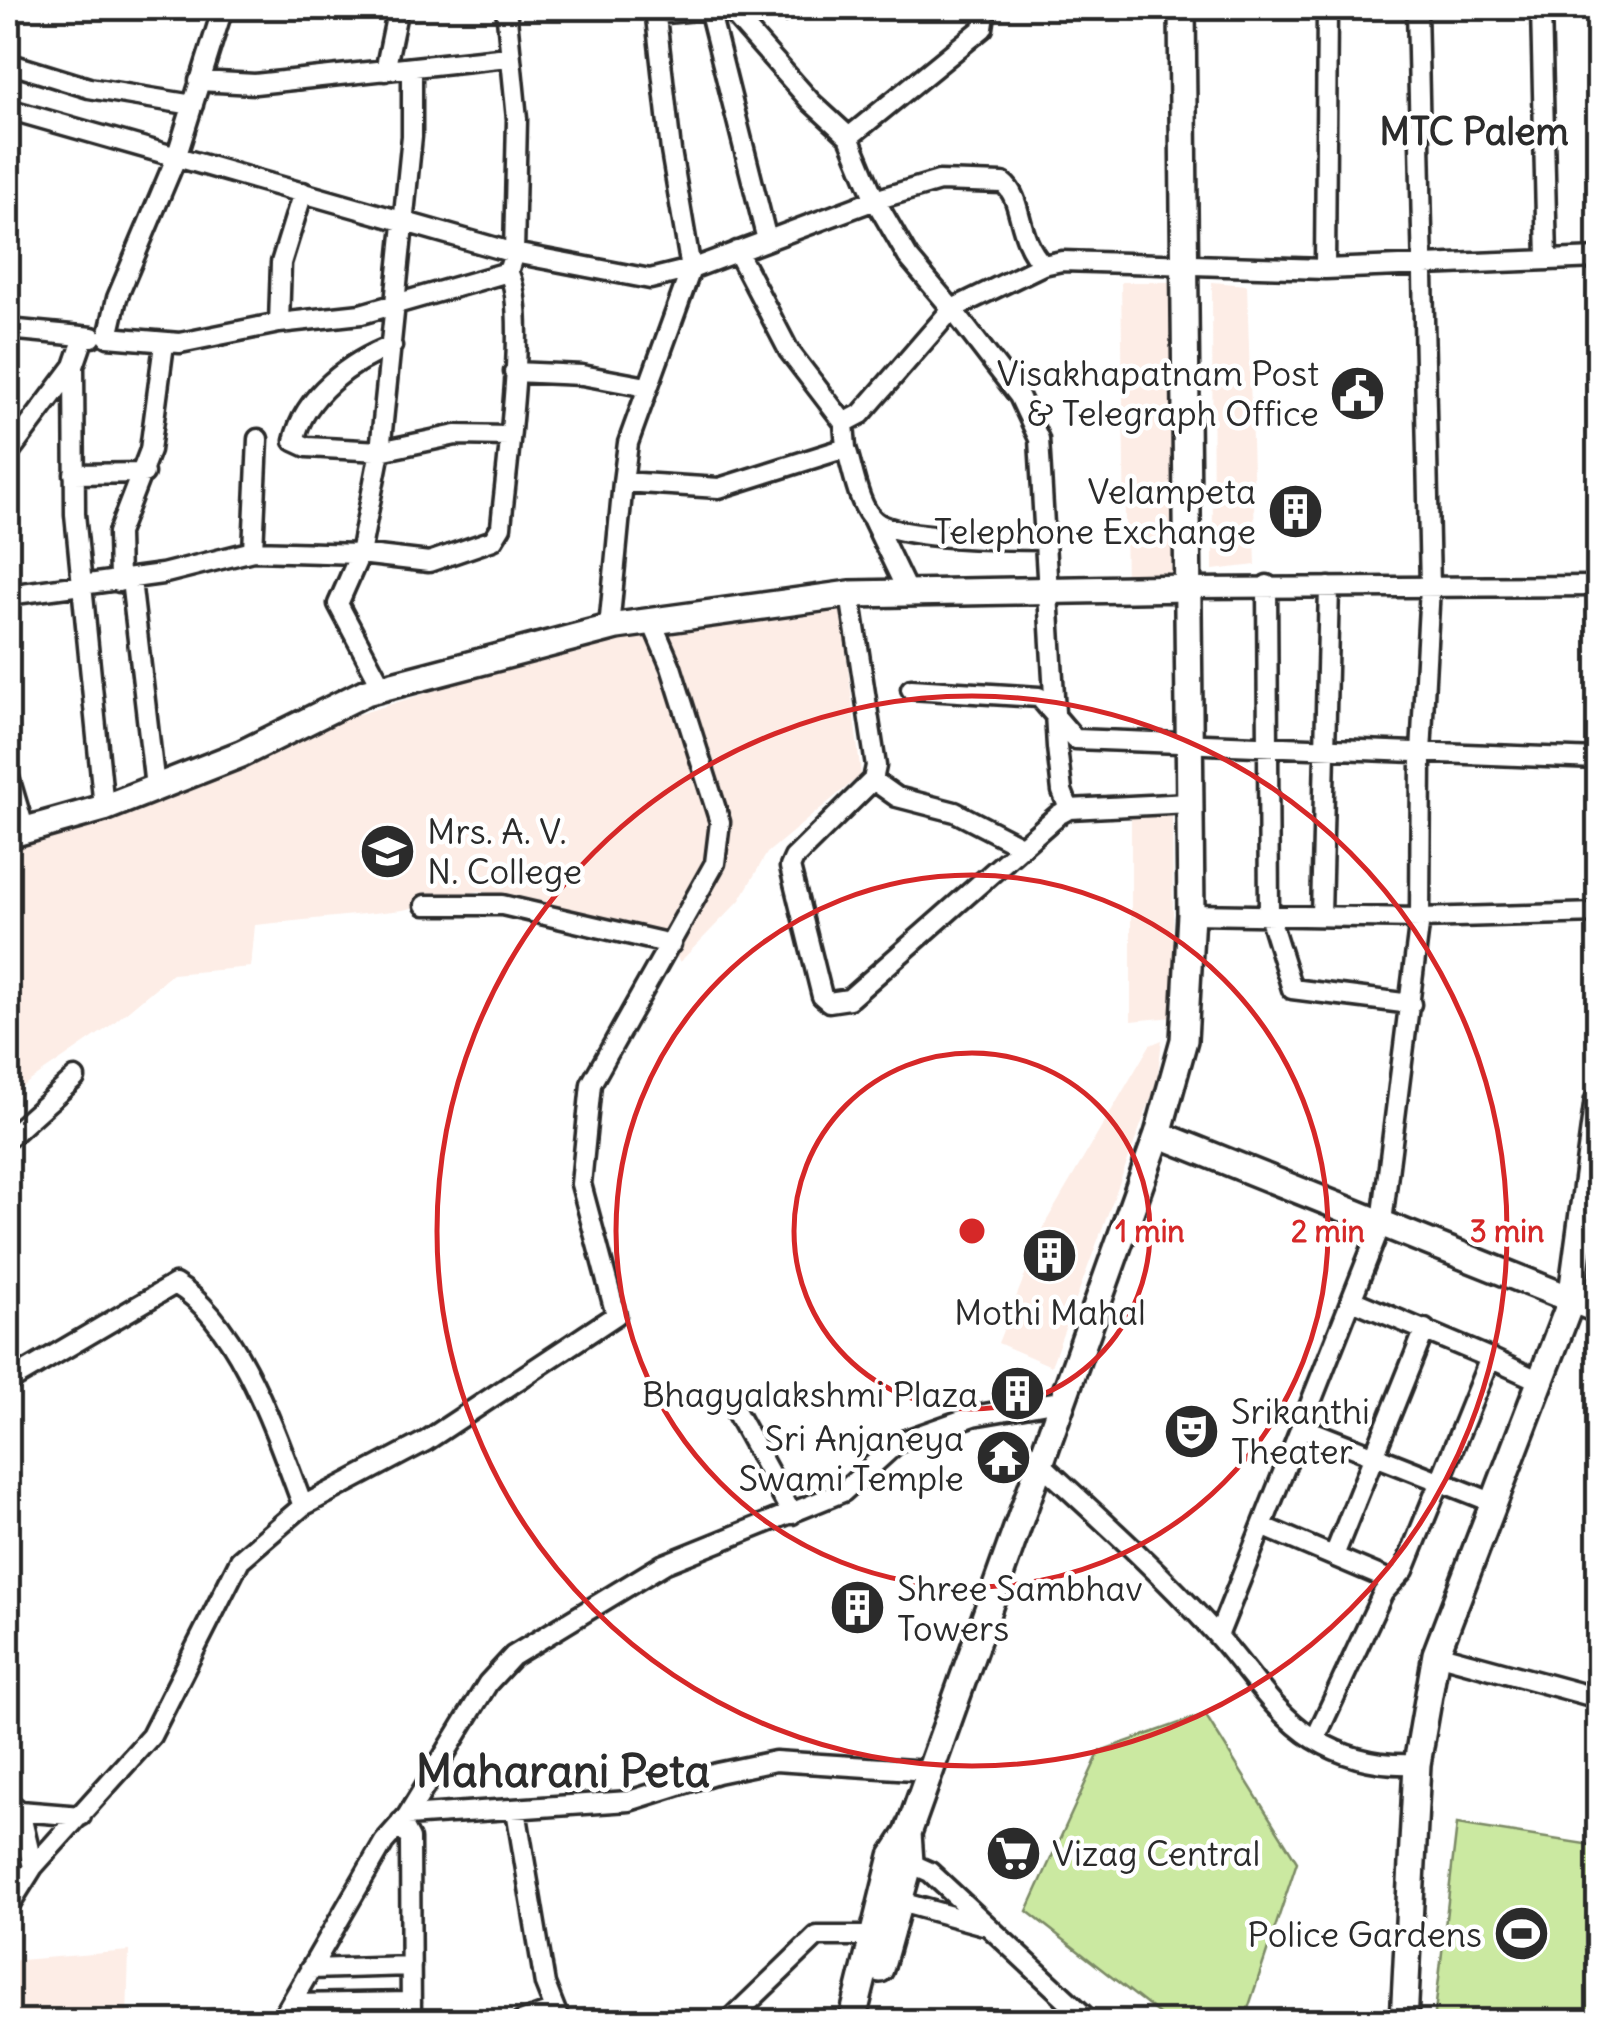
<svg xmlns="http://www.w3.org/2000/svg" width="1606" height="2029" font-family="Delius,sans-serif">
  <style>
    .built { fill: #fdede6 }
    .green { fill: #cbe9a1; stroke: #7b8a66; stroke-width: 2.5 }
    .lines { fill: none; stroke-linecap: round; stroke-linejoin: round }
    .street-casing { stroke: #2b2b2b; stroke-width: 25 }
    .secondary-casing { stroke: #2b2b2b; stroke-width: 32 }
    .street { stroke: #fff; stroke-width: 18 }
    .secondary { stroke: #fff; stroke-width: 25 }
    .ring { fill: none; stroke: #d62828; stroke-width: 5 }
    .labels { text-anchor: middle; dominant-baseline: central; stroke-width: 9; stroke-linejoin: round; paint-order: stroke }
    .poi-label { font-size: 35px; fill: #2b2b2b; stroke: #fff; text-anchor: end }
    .neighbourhood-label { font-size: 38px; font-weight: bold; fill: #2b2b2b; stroke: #fff }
    .district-label { font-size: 45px; font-weight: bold; fill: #2b2b2b; stroke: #fff }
    .centre { fill: #d62828; stroke: #fff; stroke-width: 5 }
    .ring-label { font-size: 30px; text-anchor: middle; font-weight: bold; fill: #d62828; stroke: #fff; stroke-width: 9; stroke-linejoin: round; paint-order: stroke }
  </style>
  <rect width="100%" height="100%" fill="#fff"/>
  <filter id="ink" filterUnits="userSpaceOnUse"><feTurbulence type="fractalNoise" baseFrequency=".01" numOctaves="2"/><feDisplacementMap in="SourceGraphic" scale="20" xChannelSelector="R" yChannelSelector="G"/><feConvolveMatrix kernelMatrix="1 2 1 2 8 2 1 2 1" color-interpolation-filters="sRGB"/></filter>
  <g filter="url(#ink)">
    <path class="built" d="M 1121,282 L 1174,282 L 1178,581 L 1126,585 Z
      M 1212,282 L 1247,285 L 1256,565 L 1213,570 Z
      M 841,609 L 861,775 L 767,853 L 740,900 L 680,962 L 657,929 L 479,891 L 403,910 L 255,925 L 251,967 L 172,974 L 106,1029 L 8,1096 L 8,850 L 158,803 L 236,771 L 327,724 L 559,652 L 672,629 Z
      M 1172,807 L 1174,1017 L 1131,1021 L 1131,810 Z
      M 1162,1040 L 1157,1082 L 1051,1366 L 998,1343 L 1046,1222 L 1150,1045 Z
      M 129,1951 L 127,2021 L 8,2021 L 8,1961 Z"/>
    <path class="green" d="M 1205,1714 L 1297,1862 L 1244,2021 L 1168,2021 L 1027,1911 L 1100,1751 Z
      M 1457,1824 L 1598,1846 L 1598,2021 L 1434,2021 Z"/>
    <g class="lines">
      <defs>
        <path id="street" d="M 223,8 L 176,158 L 117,298 L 108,337 L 180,343 L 279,323 L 361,314 L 508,272 L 514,253 L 650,279 L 691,269 L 875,200 L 908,257 L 952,309 L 1043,265 L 1062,261 L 1325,269 L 1598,258
          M 655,8 L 671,151 L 691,269 L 628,443 L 623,482 L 719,488 L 846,448 L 844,423
          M 728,8 L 811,102 L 849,137
          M 986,8 L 983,28 L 849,137 L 875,200 L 939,181 L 1003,183 C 1024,199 1015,236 1043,265
          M 1541,8 L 1547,260
          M 709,9 L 767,240
          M 656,14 L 717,8
          M 8,63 L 89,88 L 193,105
          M 412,69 L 412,136 L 380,451 L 456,435 L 508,436
          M 385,71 L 398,8
          M 199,81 L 255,84 L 508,57
          M 8,109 L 514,253 L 517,119 L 506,8
          M 737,251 L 789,351 L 844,423 L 861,414 L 952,309 L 1019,396 L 1039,439 L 1057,747 L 1062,791 L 1069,809
          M 1325,269 L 1327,8
          M 279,323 L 281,263 L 303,192
          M 8,329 L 92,337
          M 74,366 L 75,514 L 104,808
          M 514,372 L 582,375 L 647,387
          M 846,448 C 853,468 858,507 875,521 C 898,540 1013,540 1046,540
          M 8,454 L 74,366 L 84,337
          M 74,474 L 144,473
          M 873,520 L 908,593
          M 253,551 L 258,439
          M 131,580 L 155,787
          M 119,582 L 118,533 L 150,450 L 164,344
          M 1267,585 L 1269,915 L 1292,989 L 1411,1004
          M 1189,588 L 1598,586
          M 850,594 L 876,766 L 873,780 L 794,858 L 790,867 L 822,996 L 829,1002 L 849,999 L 1058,815 L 1069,809 L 1190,803
          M 8,595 L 162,574 L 253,551 L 360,554 L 429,562 L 493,540 L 501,527 C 505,477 530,308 508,272
          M 609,628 L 623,482
          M 382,687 L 338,604 L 360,554 L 380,451 L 307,447 L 294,441 C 304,396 351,361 392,346
          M 911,689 L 1039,697 L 1075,739 L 1598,759
          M 8,774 L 25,831
          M 873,780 L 897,797 L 955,812 L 1021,846
          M 425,905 L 502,905 L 671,944
          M 1191,914 L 1420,918 L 1598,913
          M 1321,916 L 1329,587
          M 8,1138 L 75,1078
          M 1352,1300 L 1490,1358
          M 8,1382 L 175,1284 C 240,1322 277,1438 303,1506 L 240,1560 L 151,1736 L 33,1867
          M 736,1412 L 792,1514
          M 1304,1428 L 1492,1502
          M 1039,1462 C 1099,1517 1160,1572 1215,1633 C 1248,1669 1272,1712 1314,1739 C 1345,1758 1381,1766 1417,1764
          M 303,1506 L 426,1441 L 616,1315 L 581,1184 L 591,1084 L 715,863 L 720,822 L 671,667 L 651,620
          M 1262,1526 L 1382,1222 L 1420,918 L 1421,753 L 1430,587 L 1417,8
          M 1335,1553 L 1425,1329
          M 1218,1636 L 1262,1526 L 1392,1581
          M 1436,1654 L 1598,1698
          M 1315,1739 L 1383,1593 L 1404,1570 L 1490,1358 L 1542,1382
          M 8,1802 L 20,1811 L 81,1816
          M 516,1810 L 545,1984 L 560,2022
          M 407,1816 L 629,1801 L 717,1773 L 775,1761 L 928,1771
          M 401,1822 L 410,1839 L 411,2022
          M 903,1860 L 930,1872 L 1091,2022
          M 889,1899 L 984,1925
          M 8,1907 L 33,1867 L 20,1811
          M 310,1969 L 411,1966
          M 293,2004 L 411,2002
          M 280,2022 L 384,1842 L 407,1816 L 488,1683 L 513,1656 L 664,1564 L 843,1492 L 897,1443 L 973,1416 L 1059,1401
          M 521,2022 L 554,2010
          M 728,2022 L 817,1936 L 871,1936"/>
        <path id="secondary" d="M 772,8 L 782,8
          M 8,835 L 104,808 L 241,754 L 366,692 L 617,626 L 850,594 L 1189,588
          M 1158,1134 L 1598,1310
          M 880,1969 L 910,1862 L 908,1833
          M 852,2022 L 893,1856 L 908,1833 L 1158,1134 L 1184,1040 L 1191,914 L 1182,8
          M 1404,2022 L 1417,1764 L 1436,1654 L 1571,1301 L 1598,1102"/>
      </defs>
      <use href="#street" class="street-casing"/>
      <use href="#secondary" class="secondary-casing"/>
      <use href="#street" class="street"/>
      <use href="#secondary" class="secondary"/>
    </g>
  </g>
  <g class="ring">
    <circle cx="972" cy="1231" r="178"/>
    <circle cx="972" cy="1231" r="356"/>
    <circle cx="972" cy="1231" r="535"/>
  </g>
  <defs>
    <symbol id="civic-disc" viewBox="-11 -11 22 22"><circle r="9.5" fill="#2b2b2b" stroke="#fff"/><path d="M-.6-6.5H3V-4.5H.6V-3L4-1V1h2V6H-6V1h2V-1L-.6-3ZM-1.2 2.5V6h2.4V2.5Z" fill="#fff"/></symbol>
    <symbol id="building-disc" viewBox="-11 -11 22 22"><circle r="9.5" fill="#2b2b2b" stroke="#fff"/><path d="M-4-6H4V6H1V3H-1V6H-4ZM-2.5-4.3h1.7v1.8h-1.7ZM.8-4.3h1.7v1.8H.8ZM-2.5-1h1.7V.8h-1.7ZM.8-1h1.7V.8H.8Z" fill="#fff"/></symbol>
    <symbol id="university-disc" viewBox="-11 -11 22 22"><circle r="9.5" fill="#2b2b2b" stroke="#fff"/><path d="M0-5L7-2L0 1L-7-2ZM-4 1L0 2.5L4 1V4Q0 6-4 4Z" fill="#fff"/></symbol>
    <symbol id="theatre-disc" viewBox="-11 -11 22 22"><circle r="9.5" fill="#2b2b2b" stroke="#fff"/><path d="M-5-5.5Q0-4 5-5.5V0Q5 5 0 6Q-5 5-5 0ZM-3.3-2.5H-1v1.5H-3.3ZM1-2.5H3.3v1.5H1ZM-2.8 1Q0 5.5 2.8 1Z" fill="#fff"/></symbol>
    <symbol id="temple-disc" viewBox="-11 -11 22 22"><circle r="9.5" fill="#2b2b2b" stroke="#fff"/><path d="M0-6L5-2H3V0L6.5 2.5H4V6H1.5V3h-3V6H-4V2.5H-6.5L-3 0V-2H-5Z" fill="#fff"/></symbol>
    <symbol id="supermarket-disc" viewBox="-11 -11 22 22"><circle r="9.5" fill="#2b2b2b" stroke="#fff"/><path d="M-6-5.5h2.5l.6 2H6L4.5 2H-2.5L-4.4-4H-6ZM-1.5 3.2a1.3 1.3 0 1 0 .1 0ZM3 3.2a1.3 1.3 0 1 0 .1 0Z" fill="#fff"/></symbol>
    <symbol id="stadium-disc" viewBox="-11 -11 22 22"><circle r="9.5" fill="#2b2b2b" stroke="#fff"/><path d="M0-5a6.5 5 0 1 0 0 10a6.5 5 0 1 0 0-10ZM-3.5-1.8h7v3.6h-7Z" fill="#fff"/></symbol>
  </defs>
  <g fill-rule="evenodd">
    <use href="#civic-disc" x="1326" y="362" width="63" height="63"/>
    <use href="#building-disc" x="1264" y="480" width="63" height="63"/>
    <use href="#university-disc" x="356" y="820" width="63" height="63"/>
    <use href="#building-disc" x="1018" y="1224" width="63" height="63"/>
    <use href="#building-disc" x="986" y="1362" width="63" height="63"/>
    <use href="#theatre-disc" x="1160" y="1400" width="63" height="63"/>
    <use href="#temple-disc" x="972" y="1426" width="63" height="63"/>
    <use href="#building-disc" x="826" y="1576" width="63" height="63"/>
    <use href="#supermarket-disc" x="982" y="1822" width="63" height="63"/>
    <use href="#stadium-disc" x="1490" y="1902" width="63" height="63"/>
  </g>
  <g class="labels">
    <g class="poi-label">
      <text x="1319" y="373">Visakhapatnam Post<tspan x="1319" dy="40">&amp; Telegraph Office</tspan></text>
      <text x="1256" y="491">Velampeta<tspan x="1256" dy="40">Telephone Exchange</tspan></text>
      <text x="427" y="831" text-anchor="start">Mrs. A. V.<tspan x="427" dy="40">N. College</tspan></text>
      <text x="1050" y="1312" text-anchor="middle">Mothi Mahal</text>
      <text x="978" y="1394">Bhagyalakshmi Plaza</text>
      <text x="1231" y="1411" text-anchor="start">Srikanthi<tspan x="1231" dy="40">Theater</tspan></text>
      <text x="964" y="1438">Sri Anjaneya<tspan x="964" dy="40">Swami Temple</tspan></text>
      <text x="897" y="1588" text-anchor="start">Shree Sambhav<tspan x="897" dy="40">Towers</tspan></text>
      <text x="1052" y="1853" text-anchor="start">Vizag Central</text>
      <text x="1482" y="1934">Police Gardens</text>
    </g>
    <g class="neighbourhood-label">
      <text x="1474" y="131">MTC Palem</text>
    </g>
    <g class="district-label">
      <text x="563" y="1771">Maharani Peta</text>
    </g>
  </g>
  <circle cx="972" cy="1231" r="15" class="centre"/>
  <g class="ring-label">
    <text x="1150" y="1242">1 min</text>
    <text x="1328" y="1242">2 min</text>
    <text x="1507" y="1242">3 min</text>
  </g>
  <rect width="1606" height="2029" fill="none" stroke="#fff" stroke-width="40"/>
  <rect x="20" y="20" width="1566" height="1989" fill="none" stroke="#2b2b2b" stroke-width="4" filter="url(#ink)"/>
</svg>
